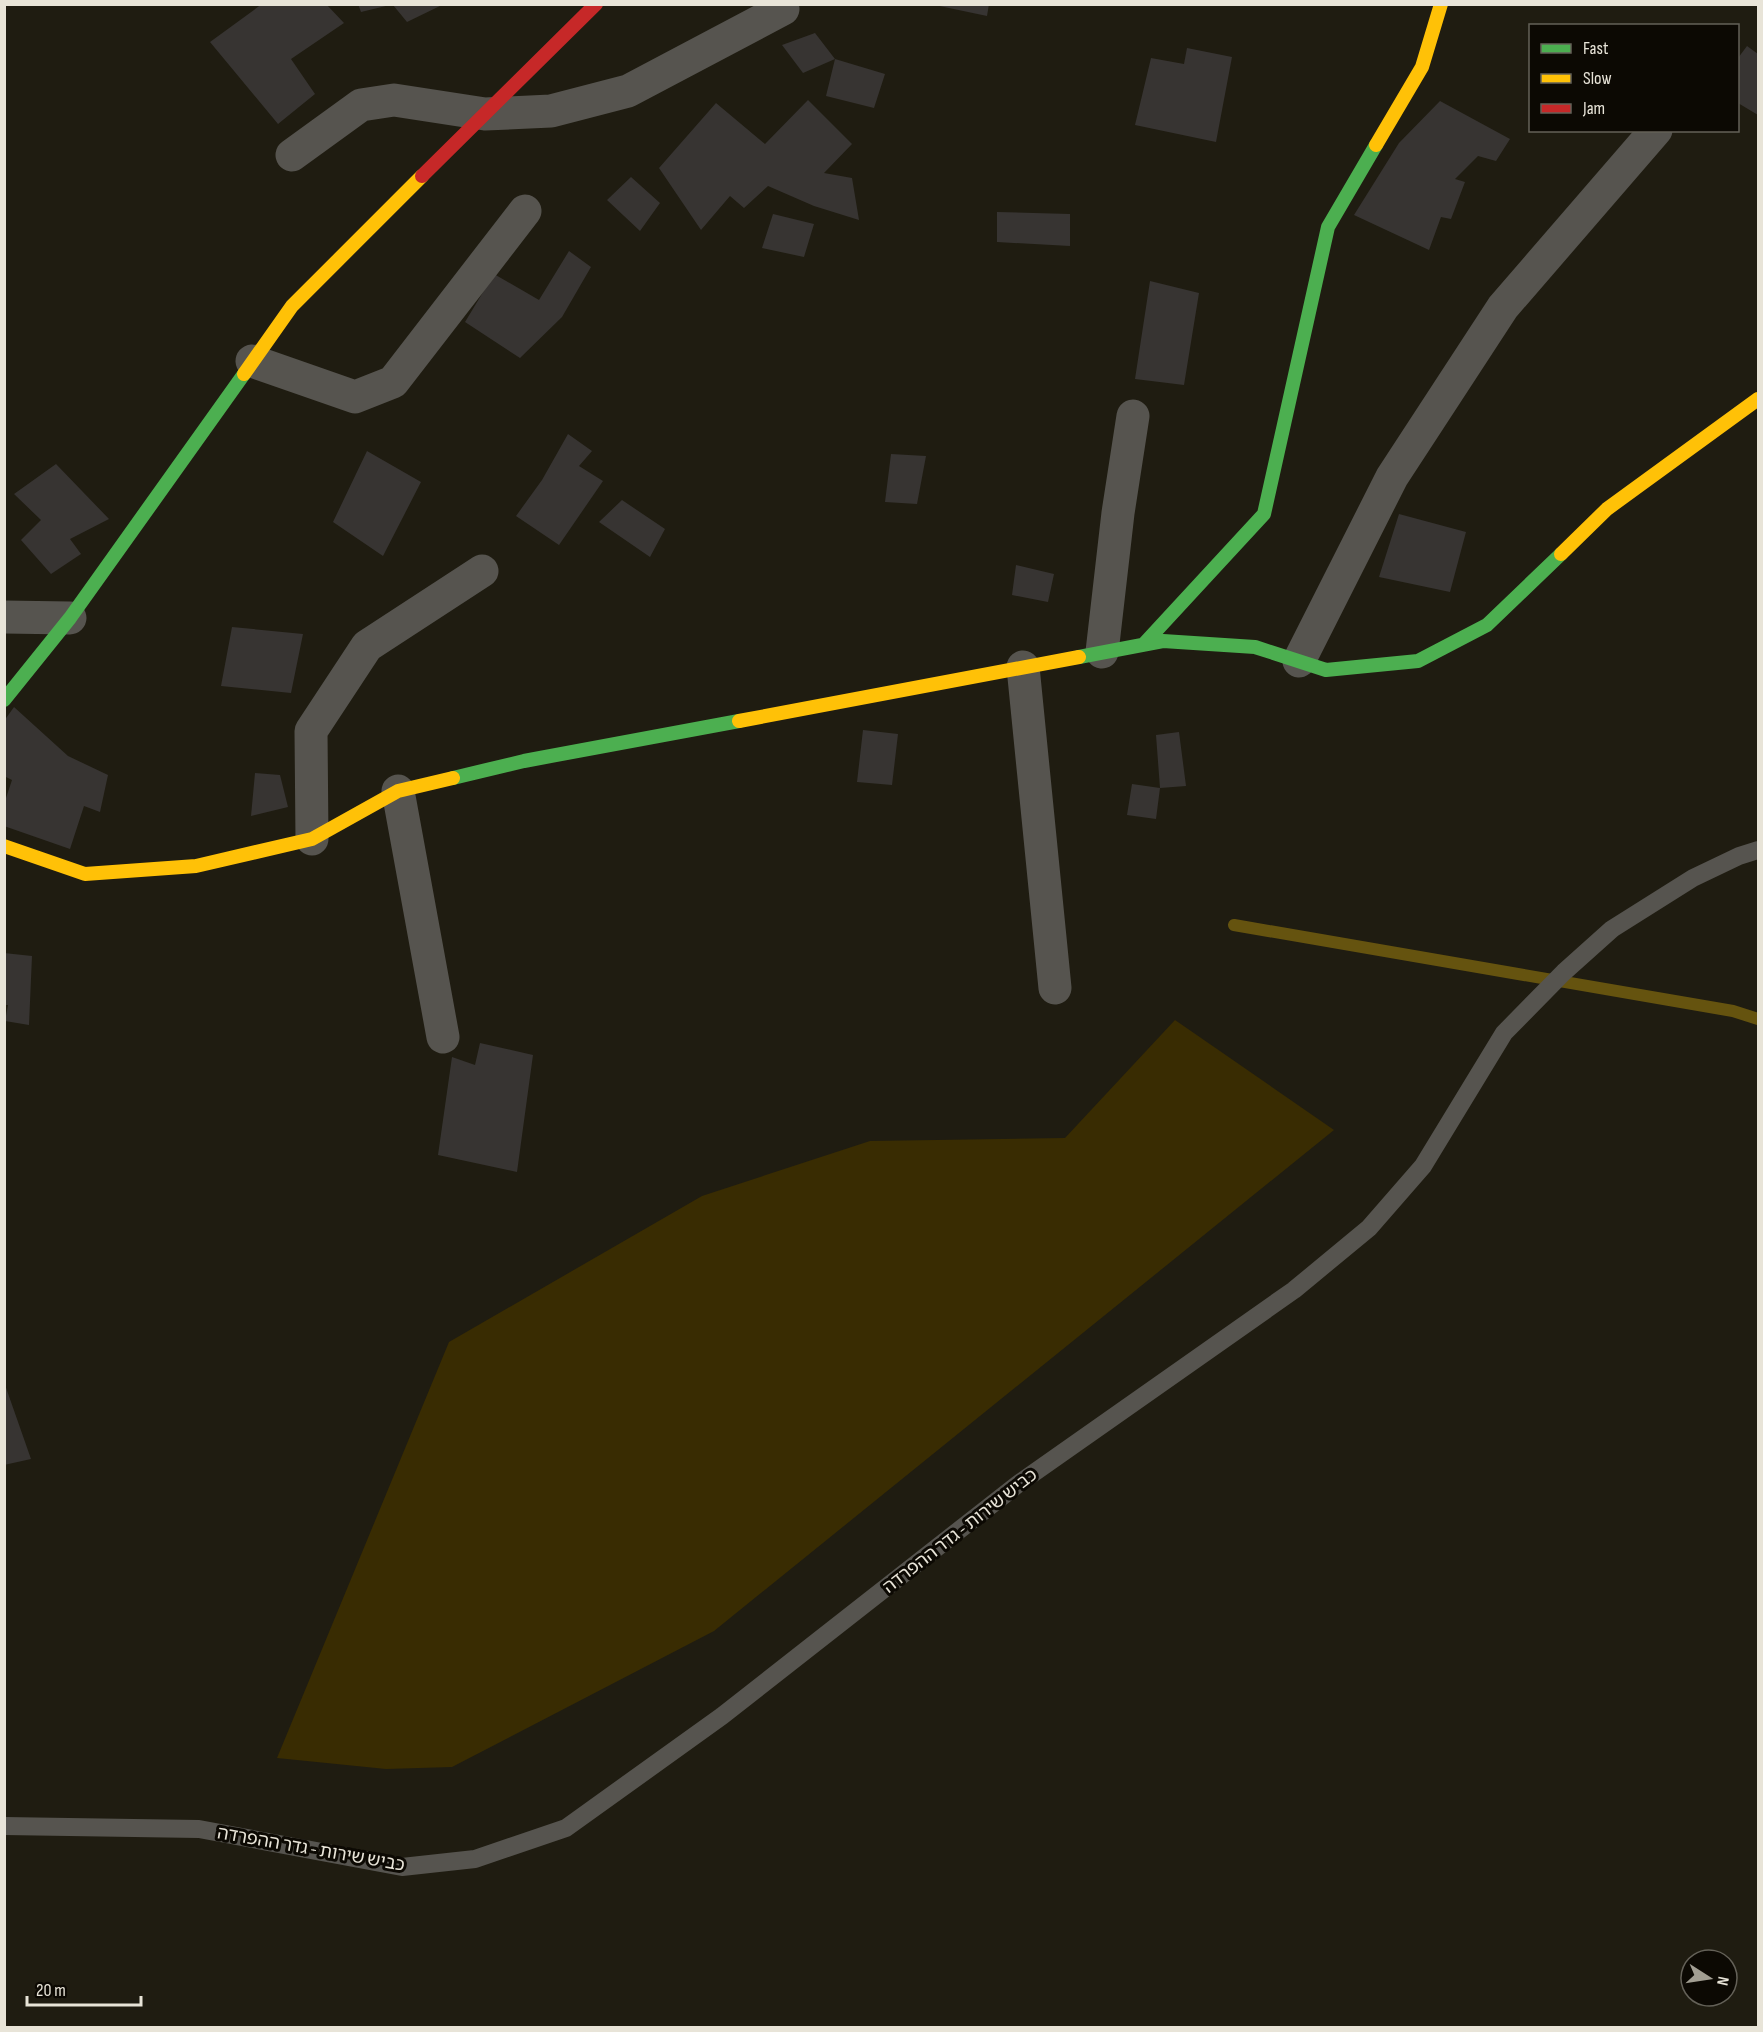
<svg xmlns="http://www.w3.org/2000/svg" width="1763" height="2032" font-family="'Sofia Sans Condensed','Noto Sans Hebrew',sans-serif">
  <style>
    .green { fill: #392c02 }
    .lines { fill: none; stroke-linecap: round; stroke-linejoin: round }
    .stream { stroke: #65530f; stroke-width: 12 }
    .building { fill: #373432 }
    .lane { stroke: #56544f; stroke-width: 18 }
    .street { stroke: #56544f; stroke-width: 33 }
    .fast { stroke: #4caf50; stroke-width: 14 }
    .slow { stroke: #ffc107; stroke-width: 14 }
    .jam { stroke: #c62828; stroke-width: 14 }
    .labels { text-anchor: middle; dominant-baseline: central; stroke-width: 6; stroke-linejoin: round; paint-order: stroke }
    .street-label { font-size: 18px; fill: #e8e4d8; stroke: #0c0903 }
  </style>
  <rect width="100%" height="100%" fill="#1f1c11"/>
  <path class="green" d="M 1175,1020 L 1334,1130 L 714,1631 L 452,1767 L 386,1769 L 277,1758 L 449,1342 L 702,1196 L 870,1141 L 1065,1138 Z"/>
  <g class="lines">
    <path class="stream" d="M 1234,925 L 1733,1011 L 1758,1019"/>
  </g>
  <path class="building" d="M 262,4 L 326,4 L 344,23 L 291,59 L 315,94 L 278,124 L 210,42 Z
    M 358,4 L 389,4 L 390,5 L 361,12 Z
    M 930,4 L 989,4 L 987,16 Z
    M 393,5 L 442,5 L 407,22 Z
    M 815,33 L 835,59 L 885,74 L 874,108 L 826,96 L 835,59 L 803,73 L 782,45 Z
    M 1747,46 L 1758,54 L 1758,115 L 1738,103 L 1738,58 Z
    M 1187,48 L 1232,57 L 1216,142 L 1135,125 L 1151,58 L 1184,64 Z
    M 808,100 L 852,144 L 824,173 L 852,178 L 859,220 L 814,206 L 768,186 L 744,208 L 730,196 L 701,230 L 659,168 L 716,103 L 765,144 Z
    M 1440,101 L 1510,139 L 1496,161 L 1478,156 L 1455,179 L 1465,182 L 1451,219 L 1441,217 L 1429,250 L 1354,215 L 1399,143 Z
    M 631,177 L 660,203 L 640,231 L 607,200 Z
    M 997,212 L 1070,214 L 1070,246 L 997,242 Z
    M 773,214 L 814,224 L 804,257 L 762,248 Z
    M 569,251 L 591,267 L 562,317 L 520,358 L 465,322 L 494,274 L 539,300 Z
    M 1150,281 L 1199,293 L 1184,385 L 1135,379 Z
    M 568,434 L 592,451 L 579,466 L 603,481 L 559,545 L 516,516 L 542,480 Z
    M 367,451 L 421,482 L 383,556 L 333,522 Z
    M 891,454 L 926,456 L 917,504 L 885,502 Z
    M 56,464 L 109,519 L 70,539 L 81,554 L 51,574 L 21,540 L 41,520 L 14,494 Z
    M 622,500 L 665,529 L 650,557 L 599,522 Z
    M 1399,514 L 1466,532 L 1450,592 L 1379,577 Z
    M 1016,565 L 1054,574 L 1048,602 L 1012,595 Z
    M 232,627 L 303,634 L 291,693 L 221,686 Z
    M 14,707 L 68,756 L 108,775 L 100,812 L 84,806 L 70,849 L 4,826 L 4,804 L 12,780 L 4,776 L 4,721 Z
    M 863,730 L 898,734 L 892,785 L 857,782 Z
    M 1179,732 L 1186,786 L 1160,788 L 1156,735 Z
    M 255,773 L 280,775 L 288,807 L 251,816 Z
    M 1132,784 L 1160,788 L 1156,819 L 1127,815 Z
    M 4,953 L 32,956 L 29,1025 L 5,1021 L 8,1005 L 4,1005 Z
    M 480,1043 L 533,1055 L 517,1172 L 438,1155 L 452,1057 L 475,1065 Z
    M 4,1382 L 31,1459 L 4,1465 Z"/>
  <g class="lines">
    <path class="lane" d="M 4,1826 L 199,1829 L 402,1867 L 475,1859 L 566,1828 L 722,1716 L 1018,1484 L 1294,1290 L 1369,1228 L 1423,1166 L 1504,1033 L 1564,972 L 1612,929 L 1693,878 L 1739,856 L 1758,850"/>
    <path class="street" d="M 292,155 L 361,105 L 394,100 L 485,114 L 551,111 L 628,91 L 783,9
      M 252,361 L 355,397 L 393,382 L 525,211
      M 4,617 L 70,618
      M 1102,652 L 1118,513 L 1133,416
      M 1299,661 L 1392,477 L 1503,307 L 1656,130
      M 1023,667 L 1055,988
      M 398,791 L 443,1037
      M 312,839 L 311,731 L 367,646 L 482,571"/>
    <path class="fast" d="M 1143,645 L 1264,514 L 1328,227 L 1376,145
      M 1079,657 L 1163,641 L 1255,647 L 1326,670 L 1418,661 L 1487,625 L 1561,554
      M 4,700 L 70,618 L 244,374
      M 453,778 L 524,761 L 739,721"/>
    <path class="slow" d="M 1376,145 L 1422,67 L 1441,4
      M 244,374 L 292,306 L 422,176
      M 1561,554 L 1607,509 L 1758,399
      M 739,721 L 1079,657
      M 4,846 L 85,874 L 196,866 L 312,839 L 398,791 L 453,778"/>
    <path class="jam" d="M 422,176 L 596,4"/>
  </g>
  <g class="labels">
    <g class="street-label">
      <text transform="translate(960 1531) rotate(-38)">כביש שירות - גדר ההפרדה</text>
      <text transform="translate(311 1849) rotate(10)">כביש שירות - גדר ההפרדה</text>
    </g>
  </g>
  <rect width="1763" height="2032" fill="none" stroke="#e8e4d8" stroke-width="12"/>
  <rect x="1529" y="24" width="210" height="108" fill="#0c0903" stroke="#646158" stroke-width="1.5"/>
  <rect x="1541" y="44" width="30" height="9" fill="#4caf50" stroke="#646158" stroke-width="1.5"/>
  <text x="1583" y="54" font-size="18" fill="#e8e4d8">Fast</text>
  <rect x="1541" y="74" width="30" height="9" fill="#ffc107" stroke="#646158" stroke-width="1.5"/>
  <text x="1583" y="84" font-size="18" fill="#e8e4d8">Slow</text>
  <rect x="1541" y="104" width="30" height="9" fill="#c62828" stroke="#646158" stroke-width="1.5"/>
  <text x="1583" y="114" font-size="18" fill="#e8e4d8">Jam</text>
  <g transform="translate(1709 1978) rotate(102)"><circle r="28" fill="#0c0903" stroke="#646158" stroke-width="1.5"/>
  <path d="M0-4.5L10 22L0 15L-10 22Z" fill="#a29e92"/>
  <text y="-9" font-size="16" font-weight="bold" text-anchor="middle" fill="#e8e4d8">N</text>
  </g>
  <path d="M27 1996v9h114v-9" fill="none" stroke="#e8e4d8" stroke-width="3"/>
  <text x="36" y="1996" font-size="18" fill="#e8e4d8" stroke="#0c0903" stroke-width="4.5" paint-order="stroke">20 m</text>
</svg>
